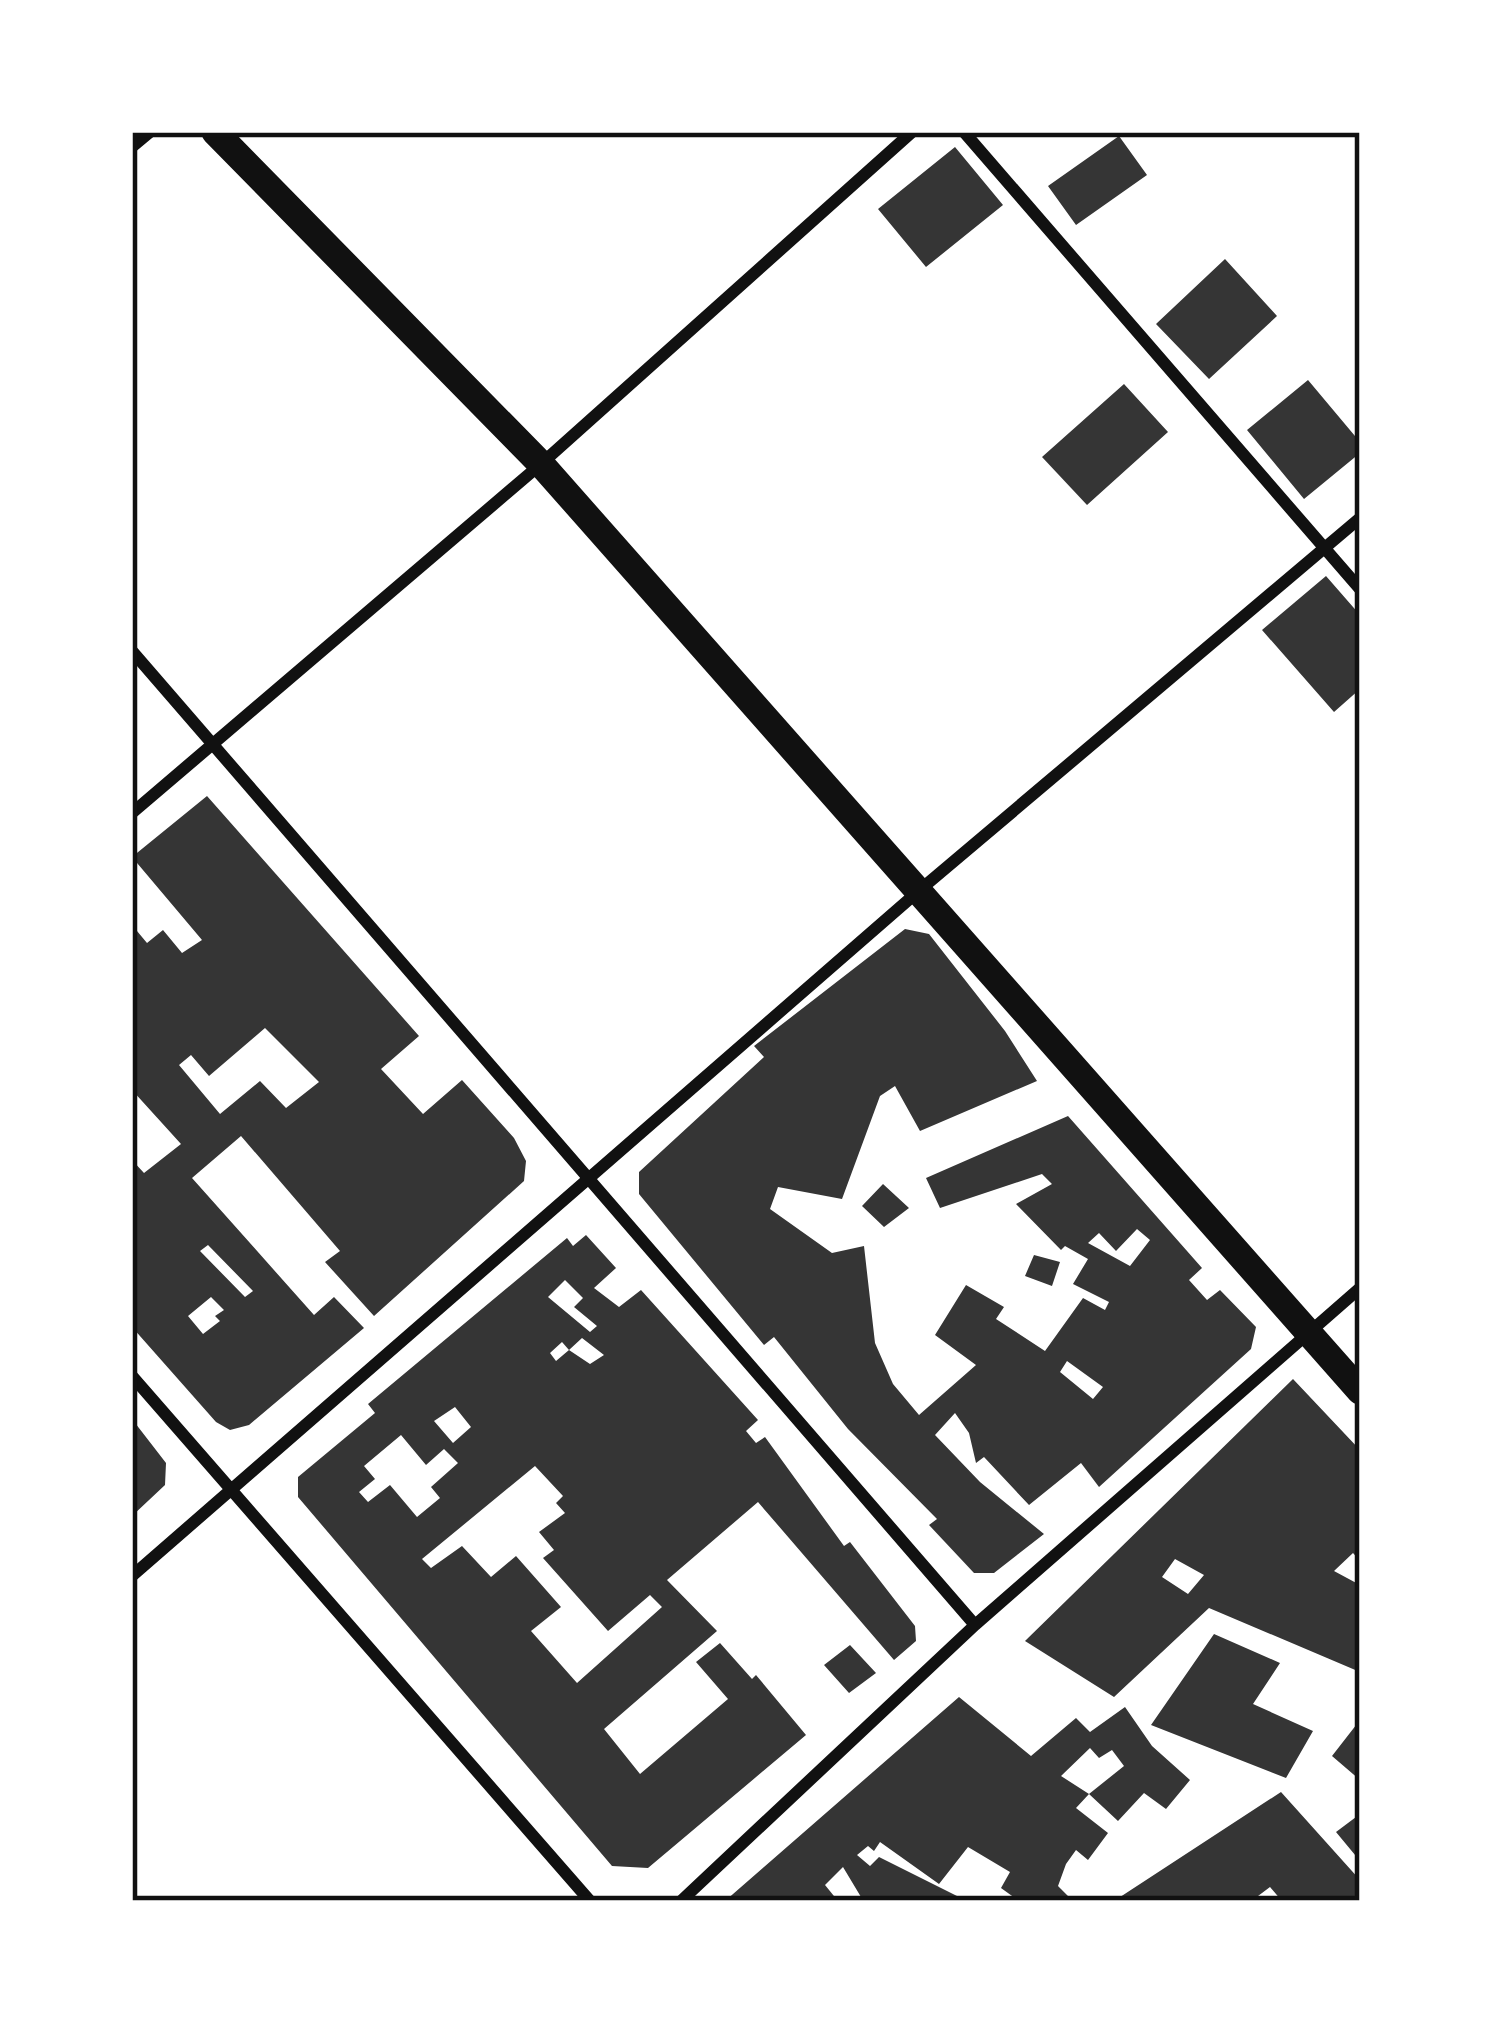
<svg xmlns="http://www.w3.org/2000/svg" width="1492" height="2033" font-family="'Source Sans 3',sans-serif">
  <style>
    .building { fill: #353535; fill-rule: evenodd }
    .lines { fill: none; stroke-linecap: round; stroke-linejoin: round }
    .minor { stroke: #111; stroke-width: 12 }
    .trunk { stroke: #111; stroke-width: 27 }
    .neatline { fill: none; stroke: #111; stroke-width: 4.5 }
  </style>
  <rect width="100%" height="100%" fill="#fff"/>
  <path class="building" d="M 1119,136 L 1147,175 L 1076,225 L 1048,186 Z
    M 955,147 L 1003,205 L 926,267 L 878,209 Z
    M 1225,259 L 1277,316 L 1209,379 L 1156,324 Z
    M 1308,380 L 1360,442 L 1360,453 L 1304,499 L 1247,430 Z
    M 1124,384 L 1168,432 L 1087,505 L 1042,457 Z
    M 1326,576 L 1360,615 L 1360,689 L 1334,712 L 1262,630 Z
    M 207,796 L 419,1036 L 381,1069 L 423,1114 L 462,1080 L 514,1138 L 526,1161 L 524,1181 L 374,1316 L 325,1262 L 340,1251 L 241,1136 L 192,1178 L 314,1315 L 334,1297 L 364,1328 L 249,1425 L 230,1430 L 216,1422 L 132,1327 L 132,1160 L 144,1173 L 181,1144 L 132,1090 L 132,935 L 137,931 L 147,943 L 163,930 L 182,953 L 202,940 L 132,857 ZM 265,1028 L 319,1082 L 286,1108 L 260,1081 L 220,1114 L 179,1065 L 191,1055 L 209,1076 ZM 208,1245 L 253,1291 L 245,1297 L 200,1251 ZM 211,1297 L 224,1310 L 215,1316 L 220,1321 L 203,1334 L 188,1316 Z
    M 905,929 L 929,934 L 1005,1031 L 1037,1081 L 920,1131 L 895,1086 L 880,1096 L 842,1199 L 778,1187 L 770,1209 L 832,1253 L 864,1246 L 875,1343 L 893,1384 L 919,1415 L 976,1365 L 935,1335 L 966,1285 L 1004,1307 L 996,1319 L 1045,1351 L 1083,1298 L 1105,1310 L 1109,1302 L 1073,1284 L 1088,1259 L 1065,1246 L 1061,1250 L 1016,1204 L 1052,1184 L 1042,1174 L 940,1208 L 926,1178 L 1068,1116 L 1202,1268 L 1189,1280 L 1207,1300 L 1220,1290 L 1256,1327 L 1251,1349 L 1099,1487 L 1081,1463 L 1029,1505 L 984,1457 L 976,1463 L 969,1433 L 955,1413 L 935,1435 L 980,1482 L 1044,1534 L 994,1573 L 974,1573 L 929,1525 L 937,1519 L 848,1429 L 774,1337 L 764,1345 L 639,1194 L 639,1172 L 764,1057 L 754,1046 ZM 1137,1229 L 1150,1240 L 1130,1266 L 1088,1243 L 1099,1233 L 1116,1251 ZM 1067,1361 L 1103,1387 L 1093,1399 L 1060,1372 Z
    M 883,1184 L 909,1208 L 884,1227 L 862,1206 Z
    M 586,1235 L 616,1268 L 594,1288 L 619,1307 L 641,1290 L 758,1420 L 746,1431 L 756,1443 L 765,1437 L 844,1546 L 850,1542 L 915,1626 L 916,1641 L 894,1660 L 758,1502 L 667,1580 L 717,1631 L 604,1729 L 640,1774 L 728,1699 L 696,1662 L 720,1643 L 752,1679 L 756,1675 L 806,1735 L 648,1868 L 612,1866 L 298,1497 L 298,1477 L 375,1413 L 368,1404 L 567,1238 L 573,1246 ZM 565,1280 L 583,1298 L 574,1307 L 597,1326 L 590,1332 L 548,1297 ZM 582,1338 L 604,1355 L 590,1364 L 569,1350 L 556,1361 L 550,1353 L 562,1342 L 569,1350 ZM 455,1407 L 471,1427 L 453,1443 L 434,1421 ZM 401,1435 L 426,1465 L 444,1449 L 458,1463 L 431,1487 L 440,1498 L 417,1517 L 390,1485 L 368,1502 L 359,1492 L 375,1479 L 364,1466 ZM 535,1466 L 563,1496 L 556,1503 L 565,1513 L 539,1532 L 554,1550 L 543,1558 L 608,1631 L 650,1595 L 662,1607 L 577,1683 L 531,1631 L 561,1607 L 516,1556 L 491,1577 L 462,1546 L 431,1568 L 422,1559 Z
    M 1034,1255 L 1060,1262 L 1052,1286 L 1025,1276 Z
    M 1293,1379 L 1360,1450 L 1360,1561 L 1353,1553 L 1334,1571 L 1360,1585 L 1360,1672 L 1209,1608 L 1114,1697 L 1025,1641 ZM 1175,1559 L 1204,1575 L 1188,1594 L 1162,1577 Z
    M 132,1419 L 166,1463 L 165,1485 L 132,1516 Z
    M 1214,1634 L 1280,1663 L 1253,1704 L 1313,1731 L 1286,1778 L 1151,1725 Z
    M 850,1645 L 876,1673 L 849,1693 L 824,1665 Z
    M 959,1697 L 1031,1756 L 1076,1718 L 1090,1732 L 1125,1707 L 1152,1746 L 1190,1780 L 1166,1809 L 1144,1793 L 1118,1821 L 1089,1794 L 1124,1766 L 1112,1750 L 1099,1758 L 1090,1748 L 1061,1776 L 1089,1794 L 1076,1808 L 1108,1833 L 1088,1860 L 1076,1850 L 1066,1864 L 1058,1886 L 1073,1901 L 1019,1901 L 1001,1888 L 1010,1872 L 968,1847 L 939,1884 L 880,1842 L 874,1851 L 868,1846 L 857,1855 L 870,1866 L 879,1857 L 967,1901 L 853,1901 L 861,1897 L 843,1867 L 825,1885 L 838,1901 L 725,1901 Z
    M 1360,1720 L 1360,1780 L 1332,1756 Z
    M 1281,1792 L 1360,1880 L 1360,1901 L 1282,1901 L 1270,1887 L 1258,1896 L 1262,1901 L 1114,1901 Z
    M 1360,1814 L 1360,1861 L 1336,1832 Z"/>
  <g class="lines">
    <path class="minor" d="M 964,132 L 1360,589
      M 132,147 L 150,132
      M 132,651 L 975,1625
      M 132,813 L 541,464 L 912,132
      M 132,1376 L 590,1901
      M 132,1576 L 921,889 L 1360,518
      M 681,1901 L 975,1625 L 1360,1288"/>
    <path class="trunk" d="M 215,132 L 541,464 L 1360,1391"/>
  </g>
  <rect width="1492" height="2033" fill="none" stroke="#ffffff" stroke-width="270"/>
  <rect x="135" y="135" width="1222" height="1763" class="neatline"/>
</svg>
